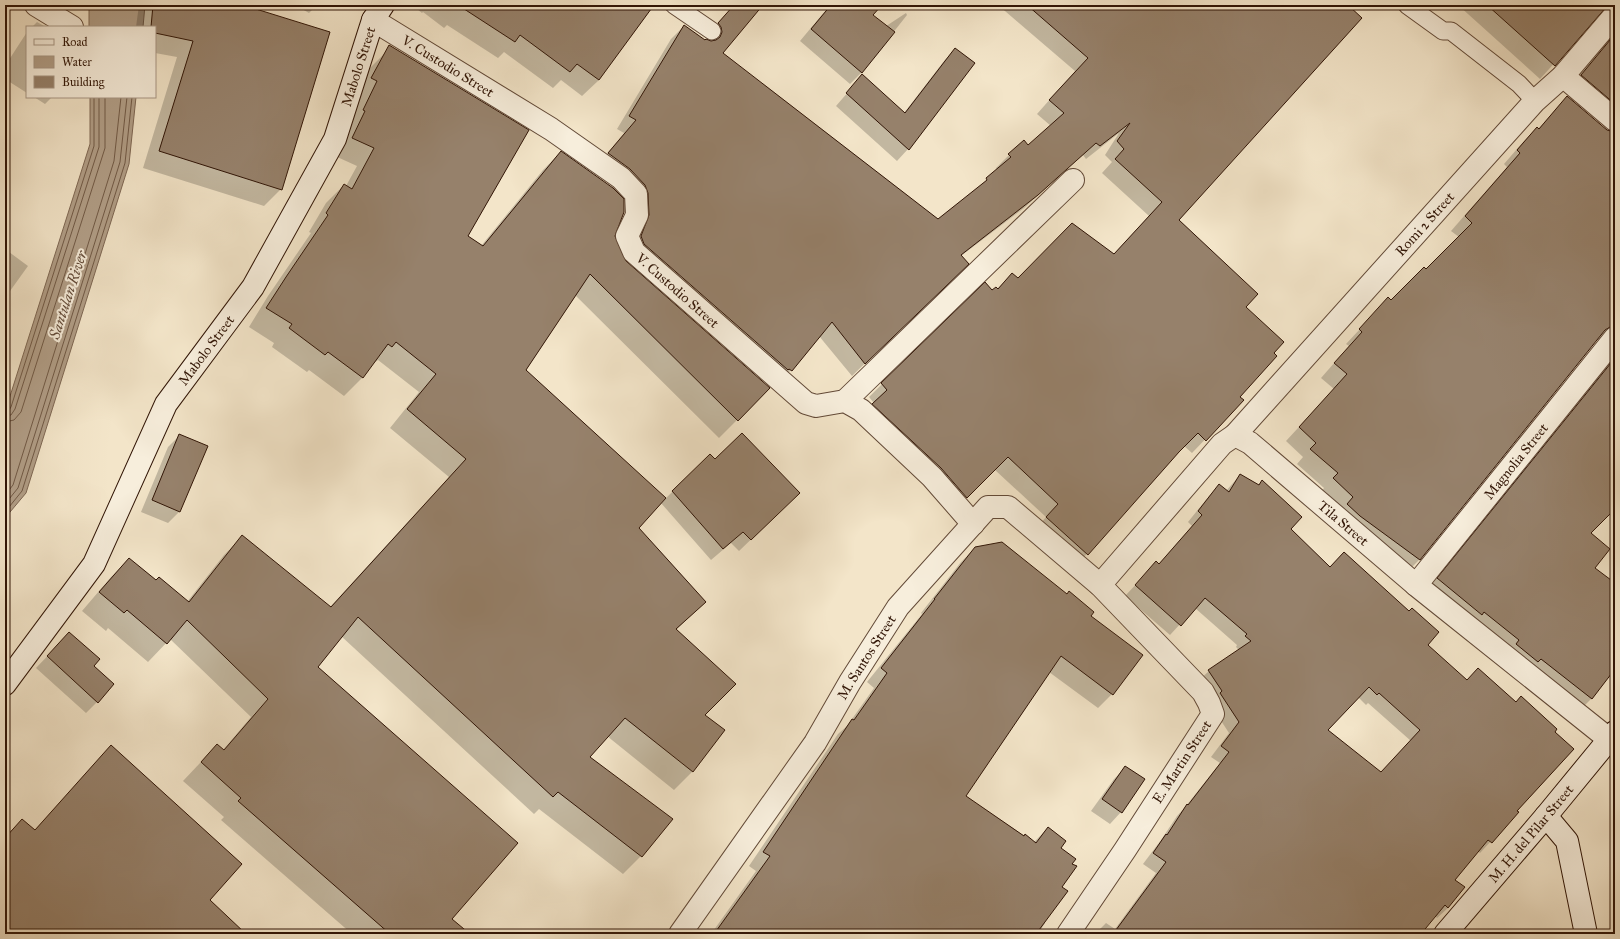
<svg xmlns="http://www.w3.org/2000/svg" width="1620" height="939" font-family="'IM FELL Great Primer',serif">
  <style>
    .water { fill: #b19e87; stroke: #7e6753 }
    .shadow { fill: #0003; fill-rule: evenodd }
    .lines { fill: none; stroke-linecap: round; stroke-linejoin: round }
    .shore { stroke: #715a46; stroke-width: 1 }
    .building { fill: #96816b; stroke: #311506; fill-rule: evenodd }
    .lane-casing { stroke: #624937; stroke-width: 19 }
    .street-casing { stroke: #624937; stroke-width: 24 }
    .secondary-casing { stroke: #311506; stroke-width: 24 }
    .lane { stroke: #f7eedc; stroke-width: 17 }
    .street { stroke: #f7eedc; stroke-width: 22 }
    .secondary { stroke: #f7eedc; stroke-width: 22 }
    .labels { text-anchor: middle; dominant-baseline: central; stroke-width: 4; stroke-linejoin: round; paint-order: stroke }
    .street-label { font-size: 14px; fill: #311506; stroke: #f7eedc }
    .water-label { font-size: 15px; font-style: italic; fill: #644c3a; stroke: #f7eedc }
  </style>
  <rect width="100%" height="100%" fill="#f3e5c9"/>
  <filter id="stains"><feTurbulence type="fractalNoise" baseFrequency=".005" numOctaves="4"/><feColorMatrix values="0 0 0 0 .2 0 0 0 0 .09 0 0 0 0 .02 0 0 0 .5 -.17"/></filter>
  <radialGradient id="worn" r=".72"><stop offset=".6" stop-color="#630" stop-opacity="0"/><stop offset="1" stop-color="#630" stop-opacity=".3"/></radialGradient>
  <path class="water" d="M 89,5 L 145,5 L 143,27 L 89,27 Z
    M 90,97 L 136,97 L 129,164 L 26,493 L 5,518 L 5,412 L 90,144 Z"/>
  <path class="shadow" d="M 139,5 L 240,5 L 281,189 L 264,206 L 143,168 L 177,57 L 155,53 L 155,27 L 136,27 Z
    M 295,5 L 317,5 L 309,13 Z
    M 334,5 L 350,5 L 344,10 Z
    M 412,5 L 653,5 L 599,80 L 582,96 L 561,80 L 553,88 L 504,52 L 498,58 L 447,25 L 444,28 L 423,12 L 422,13 Z
    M 734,5 L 744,5 L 722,53 L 938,220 L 976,190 L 997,170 L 996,168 L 1009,155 L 1024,142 L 1028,147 L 1051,126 L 1037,114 L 1075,71 L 998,5 L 1346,5 L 1178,220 L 1244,307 L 1239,397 L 1243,400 L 1192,453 L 1184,446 L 1075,567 L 1034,531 L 1046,517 L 995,470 L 953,510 L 860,417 L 874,403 L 869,397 L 882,384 L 992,292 L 997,289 L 1012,274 L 1018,279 L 1113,255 L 1149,216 L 1102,173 L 1112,162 L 1105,155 L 1119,133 L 1086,159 L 1083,155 L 1024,208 L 961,256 L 954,276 L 852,376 L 819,336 L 791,370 L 778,383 L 632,257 L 632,199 L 596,167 L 624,133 L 617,129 L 671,39 L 684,26 L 705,41 L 709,41 L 706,37 Z
    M 830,5 L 867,5 L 842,55 L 906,13 L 907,15 L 862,72 L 850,84 L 800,41 Z
    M 1458,5 L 1615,5 L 1615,507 L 1590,533 L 1593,568 L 1615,584 L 1615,666 L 1592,698 L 1578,712 L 1424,593 L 1611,361 L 1614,355 L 1602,339 L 1596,340 L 1419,560 L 1405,574 L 1320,493 L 1324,488 L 1297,464 L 1303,457 L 1286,441 L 1334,389 L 1321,378 L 1349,346 L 1346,344 L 1388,299 L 1391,302 L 1426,270 L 1459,237 L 1451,231 L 1507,167 L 1504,164 L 1523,142 L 1537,128 L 1538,129 L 1567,97 L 1606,130 L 1613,134 L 1613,130 L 1567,89 L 1611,38 L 1614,32 L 1602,16 L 1596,17 L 1540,79 Z
    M 37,22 L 46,27 L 32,27 Z
    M 27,32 L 27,93 L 5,79 L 5,66 Z
    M 955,49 L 908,149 L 897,161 L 836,106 L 862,76 L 904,113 L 944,61 Z
    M 387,51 L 467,236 L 481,246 L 543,170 L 561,152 L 613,236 L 625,262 L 769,388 L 719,438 L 575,295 L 525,370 L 665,499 L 710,455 L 715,460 L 787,505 L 739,551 L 731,543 L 711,560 L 661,503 L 638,528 L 705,602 L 676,630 L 704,715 L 692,772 L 674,790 L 607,736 L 588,757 L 641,856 L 623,874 L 539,809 L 534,814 L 341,636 L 316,667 L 451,919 L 468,934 L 352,934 L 221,820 L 224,817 L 183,781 L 217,745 L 223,750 L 251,717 L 170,639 L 148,662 L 108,628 L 106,631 L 82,611 L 111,577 L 129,559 L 156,581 L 187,602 L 224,555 L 242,537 L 330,607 L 449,477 L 390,428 L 419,392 L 378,360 L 372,364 L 362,378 L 344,396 L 309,370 L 307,372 L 272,347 L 274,343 L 249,327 L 268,296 L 311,233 L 309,232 L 326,203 L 344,185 L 346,186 L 357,166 L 335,156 L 346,128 L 359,99 L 354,96 L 369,69 Z
    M 34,97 L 52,97 L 45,104 Z
    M 5,249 L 28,266 L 5,298 Z
    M 179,436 L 179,512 L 168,523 L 141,512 L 168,447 Z
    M 1240,475 L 1257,486 L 1262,481 L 1289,529 L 1330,568 L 1426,645 L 1518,812 L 1480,853 L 1478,851 L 1454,880 L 1448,908 L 1437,918 L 1435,916 L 1419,934 L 1095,934 L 1106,923 L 1115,929 L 1156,873 L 1143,864 L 1161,840 L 1177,816 L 1186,806 L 1220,763 L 1211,757 L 1229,733 L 1210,704 L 1198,681 L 1209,671 L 1239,650 L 1236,647 L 1237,645 L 1195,608 L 1170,635 L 1125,596 L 1156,563 L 1158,565 L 1192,526 L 1188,522 L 1209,496 L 1219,485 L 1226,491 ZM 1358,697 L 1366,705 L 1368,703 L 1411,741 L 1381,773 L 1327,731 Z
    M 975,548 L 1089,617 L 1112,694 L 1098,708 L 1049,672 L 964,796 L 1034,842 L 1048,828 L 1071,865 L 1044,922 L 1045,923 L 1038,934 L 711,934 L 756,871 L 749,866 L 838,734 L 847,726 L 874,688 L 867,682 L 922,614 L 921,613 L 961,562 Z
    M 58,645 L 92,666 L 97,702 L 86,713 L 36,668 Z
    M 111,747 L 209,900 L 244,934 L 5,934 L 5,837 L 22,820 L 34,831 Z
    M 1126,767 L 1121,812 L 1110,824 L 1091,811 L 1114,779 Z
    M 1611,929 L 1615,930 L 1615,934 L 1606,934 Z
    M 1530,930 L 1537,934 L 1526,934 Z"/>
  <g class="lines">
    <path class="shore" d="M 5,411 L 9,410 L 11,407 L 94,146 L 94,97
      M 5,416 L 11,415 L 15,409 L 99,147 L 99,97
      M 5,422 L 14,420 L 21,412 L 105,148 L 105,97
      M 5,495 L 13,485 L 114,161 L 121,97
      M 5,504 L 18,488 L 120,162 L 127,97
      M 5,512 L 22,491 L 125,163 L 132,97"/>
  </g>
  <path class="building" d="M 153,5 L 243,5 L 330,32 L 282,190 L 159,151 L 193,41 L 155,33 L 155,27 L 151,27 Z
    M 458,5 L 654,5 L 599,80 L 577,64 L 570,72 L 520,35 L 515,42 Z
    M 734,5 L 763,5 L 723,53 L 938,219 L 987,180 L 986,178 L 1011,157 L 1008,154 L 1024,140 L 1028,145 L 1064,113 L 1049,100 L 1088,58 L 1027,5 L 1348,5 L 1362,18 L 1179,220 L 1258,294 L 1246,307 L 1284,342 L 1274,353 L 1277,356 L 1240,397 L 1244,400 L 1206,441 L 1198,433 L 1179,452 L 1088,555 L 1046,517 L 1058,504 L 1008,457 L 967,498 L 941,468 L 872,404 L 887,390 L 881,383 L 985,282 L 992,290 L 996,287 L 998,289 L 1012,273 L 1018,278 L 1072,223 L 1114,254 L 1162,202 L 1115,159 L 1124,149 L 1117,141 L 1130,123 L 1100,146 L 1096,143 L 1038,195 L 961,255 L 969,264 L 865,364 L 832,322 L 792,371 L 789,369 L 788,370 L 644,244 L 641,236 L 649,215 L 648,193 L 645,185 L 630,169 L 608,153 L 636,120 L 629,116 L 684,25 L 705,40 L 706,39 L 711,41 L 716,40 L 720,37 L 722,32 L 721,27 L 718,23 Z
    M 831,5 L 882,5 L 873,15 L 895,32 L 862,73 L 811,29 Z
    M 1487,5 L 1608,5 L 1555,66 Z
    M 1615,34 L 1615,104 L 1581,75 Z
    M 389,45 L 529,130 L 468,236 L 483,246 L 561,151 L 613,188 L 624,199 L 624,212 L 615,236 L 626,261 L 770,388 L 738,421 L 590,274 L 526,370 L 666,498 L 639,528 L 706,602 L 676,629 L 736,684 L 705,715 L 725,730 L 693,772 L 625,718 L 590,757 L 673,819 L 642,857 L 558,792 L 553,797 L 358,617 L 318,667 L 518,843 L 452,919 L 470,934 L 390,934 L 238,801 L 241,798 L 201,762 L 217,744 L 224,750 L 268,699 L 187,620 L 167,644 L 127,610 L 124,613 L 99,592 L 129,558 L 156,580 L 159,577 L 189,602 L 242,535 L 331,607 L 466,459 L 407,409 L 436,374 L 396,342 L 392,347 L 388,344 L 363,378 L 328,352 L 325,355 L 289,328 L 292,324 L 266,308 L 286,277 L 328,215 L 326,213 L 344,184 L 352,189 L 374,148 L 352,138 L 365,111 L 363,110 L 377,81 L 371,78 Z
    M 955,48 L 975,63 L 909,150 L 846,93 L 862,74 L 905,113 Z
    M 1567,96 L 1607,130 L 1615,132 L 1615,326 L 1610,327 L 1605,330 L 1420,560 L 1360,516 L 1347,504 L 1353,497 L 1333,478 L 1338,473 L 1310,449 L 1316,443 L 1299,427 L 1347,374 L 1334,363 L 1362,332 L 1359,329 L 1388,297 L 1391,300 L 1424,267 L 1426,269 L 1472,223 L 1465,216 L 1520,153 L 1517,150 L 1537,127 L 1539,129 Z
    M 1615,358 L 1615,509 L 1591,533 L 1610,549 L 1595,568 L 1615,583 L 1615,669 L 1592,699 L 1541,659 L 1538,662 L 1516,644 L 1519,640 L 1484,612 L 1482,615 L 1437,578 Z
    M 742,433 L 800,493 L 751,540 L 743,532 L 723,549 L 672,491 L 710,454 L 715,459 Z
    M 179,434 L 208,446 L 180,512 L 152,500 Z
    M 1240,474 L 1259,485 L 1262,480 L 1302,517 L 1291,529 L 1330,567 L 1344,552 L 1409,611 L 1412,608 L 1439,632 L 1428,645 L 1467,680 L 1478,668 L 1516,702 L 1521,696 L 1557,729 L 1555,732 L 1574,749 L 1517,811 L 1519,812 L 1492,843 L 1488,840 L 1455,880 L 1465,887 L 1448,908 L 1445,905 L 1421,934 L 1113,934 L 1166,862 L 1153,853 L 1166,834 L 1167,835 L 1187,804 L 1188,805 L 1229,752 L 1221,746 L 1239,722 L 1220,693 L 1222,691 L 1208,670 L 1251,641 L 1245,636 L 1247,634 L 1205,598 L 1181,626 L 1135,585 L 1156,561 L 1159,564 L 1202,515 L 1198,511 L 1219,484 L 1229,492 ZM 1369,687 L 1377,695 L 1379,693 L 1420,730 L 1381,772 L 1328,730 Z
    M 1002,542 L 1067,594 L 1069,591 L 1094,612 L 1091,616 L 1143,655 L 1113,695 L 1061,656 L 966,796 L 1024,836 L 1025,834 L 1036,843 L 1048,827 L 1066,841 L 1061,848 L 1076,859 L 1072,864 L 1077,866 L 1062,887 L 1068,891 L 1036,934 L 714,934 L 770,856 L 763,852 L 852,719 L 854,720 L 887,673 L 881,668 L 935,599 L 934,599 L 975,547 Z
    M 69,632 L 100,659 L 94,666 L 114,684 L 98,703 L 47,656 Z
    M 111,745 L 242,864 L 210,900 L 246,934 L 5,934 L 5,838 L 22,819 L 35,830 Z
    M 1125,766 L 1145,779 L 1122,813 L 1102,799 Z"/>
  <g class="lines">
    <defs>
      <path id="lane" d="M 674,5 L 712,31
        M 1407,5 L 1443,31 L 1451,31 L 1519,84 L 1535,101"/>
      <g id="street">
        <path d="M 36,5 L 72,27"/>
        <path id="s1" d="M 373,20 L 551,129 L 621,178 L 636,194 L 637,215 L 627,236 L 634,252 L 806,403 L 816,406 L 845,401 L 861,410 L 932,477 L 973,524"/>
        <path d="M 1563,76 L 1615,120"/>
        <path d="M 845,401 L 1073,180"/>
        <path id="s2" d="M 1235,435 L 1250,443 L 1416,585 L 1610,740"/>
        <path id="s3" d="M 1100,585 L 1222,444 L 1235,435 L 1535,101 L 1563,76 L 1615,15"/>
        <path id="s4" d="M 1416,585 L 1615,338"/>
        <path id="s5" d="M 680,934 L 815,743 L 850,682 L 898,607 L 988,507 L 1008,507 L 1100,585 L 1203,692 L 1209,703 L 1213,714 L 1125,850 L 1068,934"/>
      </g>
      <g id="secondary">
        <path id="s6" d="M 5,684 L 94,564 L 166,404 L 253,287 L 335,139 L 373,20 L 383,5"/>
        <path d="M 1546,816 L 1567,841 L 1586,934"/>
        <path id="s7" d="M 1445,934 L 1546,816 L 1615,732"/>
      </g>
    </defs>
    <use href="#lane" class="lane-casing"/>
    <use href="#street" class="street-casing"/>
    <use href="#secondary" class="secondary-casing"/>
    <use href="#lane" class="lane"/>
    <use href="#street" class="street"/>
    <use href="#secondary" class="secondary"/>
  </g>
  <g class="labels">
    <g class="street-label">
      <text stroke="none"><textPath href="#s1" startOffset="88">V. Custodio Street</textPath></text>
      <text stroke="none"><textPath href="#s6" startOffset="716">Mabolo Street</textPath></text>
      <text stroke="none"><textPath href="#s3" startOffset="486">Romi 2 Street</textPath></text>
      <text stroke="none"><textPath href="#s1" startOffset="436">V. Custodio Street</textPath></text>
      <text stroke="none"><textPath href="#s6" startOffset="392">Mabolo Street</textPath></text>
      <text stroke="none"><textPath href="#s4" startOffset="159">Magnolia Street</textPath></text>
      <text stroke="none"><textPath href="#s2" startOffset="140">Tila Street</textPath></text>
      <text stroke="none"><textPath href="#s5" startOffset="334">M. Santos Street</textPath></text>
      <text transform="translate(1182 762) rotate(-57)">E. Martin Street</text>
      <text stroke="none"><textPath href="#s7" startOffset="132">M. H. del Pilar Street</textPath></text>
    </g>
    <g class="water-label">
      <text transform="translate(68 295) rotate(-72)">Santulan River</text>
    </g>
  </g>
  <rect width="1620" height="939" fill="none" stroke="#f3e5c9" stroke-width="20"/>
  <rect x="6" y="6" width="1608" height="927" fill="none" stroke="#311506" stroke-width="2"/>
  <rect x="10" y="10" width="1600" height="919" fill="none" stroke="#311506"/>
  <rect x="26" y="26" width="130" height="72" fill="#f7eedc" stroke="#a89786"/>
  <rect x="34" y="39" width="20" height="6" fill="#f7eedc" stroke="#a89786"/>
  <text x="62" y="46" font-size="12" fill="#311506">Road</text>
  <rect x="34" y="56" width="20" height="12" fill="#b19e87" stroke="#a89786"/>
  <text x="62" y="66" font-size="12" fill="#311506">Water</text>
  <rect x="34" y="76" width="20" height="12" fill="#96816b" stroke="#a89786"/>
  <text x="62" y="86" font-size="12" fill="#311506">Building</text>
  <rect width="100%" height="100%" filter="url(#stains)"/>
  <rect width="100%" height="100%" fill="url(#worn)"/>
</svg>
